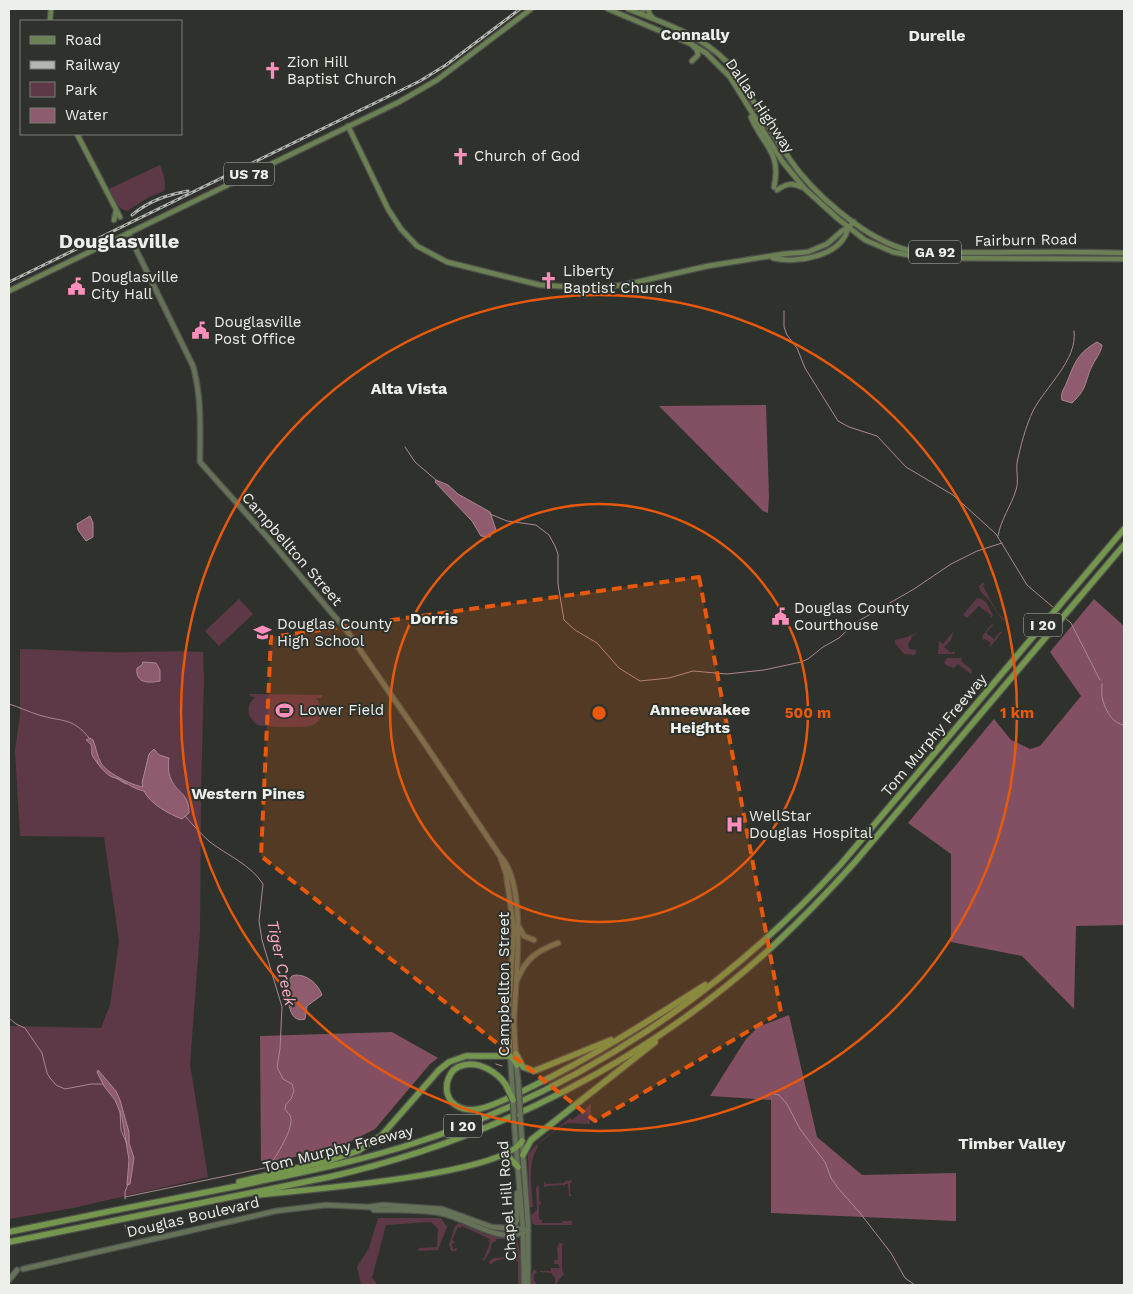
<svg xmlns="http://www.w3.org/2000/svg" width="1133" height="1294" viewBox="0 0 1133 1294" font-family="'Work Sans',sans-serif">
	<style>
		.green { fill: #5d3947 }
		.forest { fill: #835063 }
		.water { fill: #8f5b6e; stroke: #ab8793 }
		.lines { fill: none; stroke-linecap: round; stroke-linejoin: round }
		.stream { stroke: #ab8793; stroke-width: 1 }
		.secondary-casing { stroke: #4e514c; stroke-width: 7 }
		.primary-casing { stroke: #4e514c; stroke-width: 7 }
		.motorway-casing { stroke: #4e514c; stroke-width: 8 }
		.secondary { stroke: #657257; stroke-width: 4.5 }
		.primary { stroke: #6b8153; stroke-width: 4.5 }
		.motorway { stroke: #74964d; stroke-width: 5.5 }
		.rail-casing { stroke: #b3b6b1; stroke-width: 3 }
		.rail { stroke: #2f322c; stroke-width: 1; stroke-dasharray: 4; stroke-linecap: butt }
		.secondary-bridge-casing { stroke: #4e514c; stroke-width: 7; stroke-linecap: butt }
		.motorway-bridge-casing { stroke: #4e514c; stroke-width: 8; stroke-linecap: butt }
		.secondary-bridge { stroke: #657257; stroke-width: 4.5 }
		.motorway-bridge { stroke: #74964d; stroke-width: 5.5 }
		.marked { fill: #e8590c; fill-opacity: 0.2; stroke: #e8590c; stroke-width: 4; stroke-dasharray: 10 6; stroke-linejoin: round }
		.ring { fill: none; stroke: #e8590c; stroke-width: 2.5 }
		.labels { text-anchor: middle; stroke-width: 4; stroke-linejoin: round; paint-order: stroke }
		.shield { fill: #2f322c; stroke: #b3b6b1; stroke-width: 1 }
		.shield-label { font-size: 14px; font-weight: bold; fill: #ecefea }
		.poi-label { font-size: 15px; fill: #ecefea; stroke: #2f322c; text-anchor: start }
		.street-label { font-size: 15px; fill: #ecefea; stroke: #2f322c }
		.neighbourhood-label { font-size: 16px; font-weight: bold; fill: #ecefea; stroke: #2f322c }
		.water-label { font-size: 16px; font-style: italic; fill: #fdaac9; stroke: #2f322c }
		.district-label { font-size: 20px; font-weight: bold; fill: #ecefea; stroke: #2f322c }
		.centre { fill: #e8590c; stroke: #2f322c; stroke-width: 2.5 }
		.ring-label { font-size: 15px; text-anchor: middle; font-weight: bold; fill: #e8590c; stroke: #2f322c; stroke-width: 4; stroke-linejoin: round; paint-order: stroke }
	</style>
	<rect width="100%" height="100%" fill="#2f322c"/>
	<g class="green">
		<path d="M160 165C163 174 167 183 164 191L149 197 127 211C117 209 114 198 109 189Z"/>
		<polygon points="960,582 919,632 911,637 912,638 908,644 909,649 916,650 916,653 914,655 904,654 895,643 895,640 907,637 919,632"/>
		<path d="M983 583 985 584 983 586 998 614 1007 621 1009 619 1007 622C997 617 995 608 989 600 984 594 980 594 979 586Z"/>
		<path d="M977 598C986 598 989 608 993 615L992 617 990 618 991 615 979 606 967 618 963 615Z"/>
		<polygon points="239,599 253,614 219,646 205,631"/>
		<polygon points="992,624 993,625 986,633 994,639 1000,632 1002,632 991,646 989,646 991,643 985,639 982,640 983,635"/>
		<polygon points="953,632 951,640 944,647 951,653 954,651 955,654 938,654 939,641 943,644"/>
		<path d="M20 649C49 649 77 652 106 652 138 653 170 650 203 652L204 679 201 790 200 931 190 1064 208 1177 73 1208 9 1219V1026L101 1028 110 1005 119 941 104 837 20 836 15 751 20 715Z"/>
		<polygon points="947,658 962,658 961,661 972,670 971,674 958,664 954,668 946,665 944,662"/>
		<path d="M250 694 322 695V698H316C324 707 324 723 310 726 300 728 267 727 258 725 247 718 245 706 255 697L250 696Z"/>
		<path d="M591 1104 590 1124 567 1123 566 1125 564 1124 537 1145 538 1147C527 1162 532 1189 533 1207H529L528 1154 536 1145 570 1118 572 1120Z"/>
		<polygon points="571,1180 572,1182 570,1183 570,1194 572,1195 571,1196 569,1196 568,1184 565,1184 565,1186 563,1185 546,1186 546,1188 544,1186 544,1181 546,1184 564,1183 565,1181"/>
		<polygon points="539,1185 539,1202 541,1202 541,1204 539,1205 539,1219 542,1220 542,1223 562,1223 563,1221 572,1221 572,1225 535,1225 532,1223 531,1215 537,1210 536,1188"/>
		<polygon points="378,1218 441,1218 447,1227 438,1250 418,1251 419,1248 437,1247 438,1229 431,1222 386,1225 372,1278 376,1282 376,1285 361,1285 357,1267 369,1248"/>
		<path d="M459 1223 485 1234 517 1238 520 1253 521 1285H518V1262C509 1256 496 1259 490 1265L489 1262 493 1258 514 1257V1241L512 1239H496V1241L492 1243 490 1251 484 1261 482 1259 484 1258 490 1243 488 1241 490 1239 462 1226 460 1228 458 1227 452 1240 455 1242 452 1244 453 1249 457 1248 456 1251H451L449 1245 455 1226Z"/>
		<polygon points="559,1243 564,1244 562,1245 562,1270 564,1274 557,1282 557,1285 531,1285 531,1276 534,1269 537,1272 534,1275 534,1281 536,1282 536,1284 555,1285 555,1278 551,1273 540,1272 540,1271 551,1271 551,1268 560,1268 558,1264 554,1264 554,1260 558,1260 557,1248"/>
	</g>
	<g class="forest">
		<polygon points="766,405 769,497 768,513 763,511 659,406"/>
		<polygon points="1094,599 1124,626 1124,925 1076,926 1074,1009 1022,956 951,942 951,854 908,823 994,719 1011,740 1030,749 1040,746 1081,696 1050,652"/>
		<polygon points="789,1015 817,1137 862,1175 956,1173 956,1221 771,1213 771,1100 710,1096 746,1039 758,1027"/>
		<polygon points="392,1032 438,1058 430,1064 375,1129 338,1148 261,1164 260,1036"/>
	</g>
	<g class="water">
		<path d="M1097 342 1102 345C1101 352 1097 357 1093 364 1084 381 1089 387 1072 403L1062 400C1060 392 1065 388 1067 382 1075 362 1078 353 1097 342Z"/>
		<polygon points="436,480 448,485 458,494 490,512 496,530 491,533 490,537 481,536 472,521 435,482"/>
		<polygon points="90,516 93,523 93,537 86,541 78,530 77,524"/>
		<path d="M143 662 156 663 160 670V681C149 683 135 684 137 668L142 665Z"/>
		<path d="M90 738 93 740C96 747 97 756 101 763 107 773 131 785 143 787L142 783 149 754 154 749 159 755 169 758C168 765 168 773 171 779 177 794 189 792 189 813L182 819C169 814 150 804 144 791 134 789 128 784 119 779 117 778 115 778 112 777 104 773 98 764 93 757 89 750 96 747 86 740Z"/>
		<path d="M296 975C308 975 318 984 322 995L307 1006 305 1019C287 1025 287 993 288 981L292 976Z"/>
		<polygon points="98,1070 116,1091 120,1100 125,1118 129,1132 129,1143 134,1158 130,1184 127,1185 129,1160 122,1117 115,1100 104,1086 97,1072"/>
	</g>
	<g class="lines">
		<g class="stream">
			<polyline points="784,311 784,327 787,335 797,348 805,368 838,421 849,427 877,436 906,467 953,495 996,534 1027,585 1054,608"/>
			<polyline points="405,447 415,462 436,480"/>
			<polyline points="490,514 507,521 536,525 549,535 555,546 558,554 558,584 564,620 575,630 597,643 619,668 640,681 669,678 693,671 727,674 764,670 801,662 808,659 823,647 839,638 855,623 914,589 951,564 977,551 1002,543"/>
			<path d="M998 536C1001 519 1011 506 1016 490 1019 481 1016 472 1017 463 1020 448 1026 425 1033 411 1045 387 1078 360 1074 331"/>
			<polyline points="1059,613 1060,614"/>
			<polyline points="1066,619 1071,623 1100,680"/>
			<path d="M1102 684C1102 690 1101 696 1103 701 1106 711 1113 724 1124 725"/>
			<path d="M9 704C19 707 29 712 39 715 61 722 73 717 89 738"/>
			<polyline points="97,760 98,764 101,767"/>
			<polyline points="116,778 126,784"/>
			<polyline points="9,1018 16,1024 25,1028 42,1053 47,1073 50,1078 56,1085 65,1089 91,1084 103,1084"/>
			<polyline points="496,1064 502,1066"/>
			<polyline points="770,1093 779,1095 787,1104 800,1129 825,1162 831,1178 838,1188 860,1213 891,1253 905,1278 915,1285"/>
			<polyline points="120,1111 121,1130 127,1144"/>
			<path d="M125 1197 269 1167C275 1157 296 1127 290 1115 288 1113 286 1111 285 1109L286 1104 291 1099 294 1091 292 1084 283 1079 277 1067 280 1049 282 1007 262 940 259 921 263 884C251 865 227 855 210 842 201 834 193 825 185 816"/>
			<polyline points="125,1199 125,1192 128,1184"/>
			<polyline points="125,1225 129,1238"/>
		</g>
		<defs>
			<g id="secondary">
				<polyline points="641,14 644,9"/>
				<path d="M128 233 193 366C202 398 200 430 200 462L268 538 347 631 425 744 500 856 506 873 514 929 508 1019 512 1083"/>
				<path d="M501 857C528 887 515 981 514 1021 514 1032 515 1044 516 1056"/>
				<polyline points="519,927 524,936 534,940"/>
				<path d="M517 980C526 958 537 951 558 943"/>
				<polyline points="516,1063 518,1080"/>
				<polyline points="520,1114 528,1225 528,1285"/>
				<polyline points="515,1134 523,1229 524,1285"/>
				<path d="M371 1207 374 1210C396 1210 419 1209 440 1213 468 1218 497 1245 528 1231"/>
				<polyline points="508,1227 515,1224 517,1220 517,1193"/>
				<polyline points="23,1269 276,1211 326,1205 368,1207 383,1205 442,1209 492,1227 523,1229 528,1231"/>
				<polyline points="9,1280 17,1270"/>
			</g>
			<g id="primary">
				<polyline points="608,9 691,44 706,53 730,77 782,161 805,189 837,218 865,240 893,252 923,258 1124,259"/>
				<path d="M628 9C662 22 701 35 727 62 741 77 756 107 768 126 778 141 788 158 800 173 826 204 875 246 917 252 986 254 1055 250 1124 253"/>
				<polyline points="648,9 650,15 653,18"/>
				<polyline points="50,21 51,9"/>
				<polyline points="692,61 698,55 697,50 693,46"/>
				<path d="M751 117C762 145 782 151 774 187"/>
				<polyline points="348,126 388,209 401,229 417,246 447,262 540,285 589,288 624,285 708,266 783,254 808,252 827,244 842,231 848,228 854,222"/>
				<polyline points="77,134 120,217"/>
				<path d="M777 190C786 184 792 182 801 187"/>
				<polyline points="114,220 116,211"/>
				<path d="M773 258C797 264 842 256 848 228"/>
				<polyline points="9,291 399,102 437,80 531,9"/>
			</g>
			<g id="motorway">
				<polyline points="516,1054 523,1067 534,1071 611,1040"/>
				<polyline points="499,1055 504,1051 509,1042"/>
				<path d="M506 1085C498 1073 480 1061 464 1065 448 1068 442 1088 451 1101 458 1109 469 1111 479 1109 498 1105 518 1093 535 1085 594 1056 650 1020 705 985"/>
				<polyline points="523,1155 531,1140 655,1042"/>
				<polyline points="502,1156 510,1158 518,1167"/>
				<polyline points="239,1182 331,1160 358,1151 382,1135 439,1070 449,1062 466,1056 510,1056 513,1059 517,1065"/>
				<path d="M258 1195C302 1190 503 1175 522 1141"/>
				<path d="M9 1232C85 1216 162 1201 238 1186 298 1173 357 1162 415 1143 580 1090 725 991 841 864L1124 529"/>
				<path d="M9 1242 329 1177C493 1140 649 1060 773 946 802 919 829 891 855 862L1124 545"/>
			</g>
		</defs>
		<use href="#secondary" class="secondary-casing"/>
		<use href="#primary" class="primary-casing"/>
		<use href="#motorway" class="motorway-casing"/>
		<use href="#secondary" class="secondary"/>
		<use href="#primary" class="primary"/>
		<use href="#motorway" class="motorway"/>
		<defs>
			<g id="rail">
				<path d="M132 215C149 201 166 195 188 191"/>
				<polyline points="9,282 420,81 446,65 520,9"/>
			</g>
		</defs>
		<use href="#rail" class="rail-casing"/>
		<use href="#rail" class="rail"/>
		<defs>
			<g id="secondary-bridge">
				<polyline points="518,1080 520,1114"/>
				<polyline points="512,1083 515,1134"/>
			</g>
			<polyline id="motorway-bridge" points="506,1085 513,1100"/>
		</defs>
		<use href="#secondary-bridge" class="secondary-bridge-casing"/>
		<use href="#motorway-bridge" class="motorway-bridge-casing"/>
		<use href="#secondary-bridge" class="secondary-bridge"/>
		<use href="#motorway-bridge" class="motorway-bridge"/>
	</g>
	<path class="marked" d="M699 577 781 1012 595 1121 261 856 271 637Z"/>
	<g class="ring">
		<circle cx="599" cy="713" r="209"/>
		<circle cx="599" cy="713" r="418"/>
	</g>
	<defs>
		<symbol id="church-bare" viewBox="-9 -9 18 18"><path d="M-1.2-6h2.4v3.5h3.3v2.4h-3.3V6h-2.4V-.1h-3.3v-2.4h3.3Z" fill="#fe8ebb" stroke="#2f322c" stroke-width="2.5" paint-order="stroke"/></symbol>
		<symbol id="civic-bare" viewBox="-9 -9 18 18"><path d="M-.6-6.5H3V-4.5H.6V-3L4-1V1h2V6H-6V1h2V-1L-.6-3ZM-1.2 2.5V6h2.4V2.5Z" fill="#fe8ebb" stroke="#2f322c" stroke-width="2.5" paint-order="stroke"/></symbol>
		<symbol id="school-bare" viewBox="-9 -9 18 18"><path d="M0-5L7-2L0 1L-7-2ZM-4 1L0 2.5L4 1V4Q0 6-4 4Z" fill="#fe8ebb" stroke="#2f322c" stroke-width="2.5" paint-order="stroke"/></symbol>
		<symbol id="stadium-bare" viewBox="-9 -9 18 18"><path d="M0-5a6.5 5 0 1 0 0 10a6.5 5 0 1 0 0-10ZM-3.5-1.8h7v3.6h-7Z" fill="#fe8ebb" stroke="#2f322c" stroke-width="2.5" paint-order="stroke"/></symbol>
		<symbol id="hospital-bare" viewBox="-9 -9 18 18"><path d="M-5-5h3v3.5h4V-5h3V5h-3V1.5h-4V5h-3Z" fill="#fe8ebb" stroke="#2f322c" stroke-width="2.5" paint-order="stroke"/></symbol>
	</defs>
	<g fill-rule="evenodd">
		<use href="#church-bare" x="260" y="58" width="25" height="25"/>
		<use href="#church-bare" x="448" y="144" width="25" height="25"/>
		<use href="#church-bare" x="536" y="268" width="25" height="25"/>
		<use href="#civic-bare" x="64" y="274" width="25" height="25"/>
		<use href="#civic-bare" x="188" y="318" width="25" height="25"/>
		<use href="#civic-bare" x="768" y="604" width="25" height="25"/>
		<use href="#school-bare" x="250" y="620" width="25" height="25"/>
		<use href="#stadium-bare" x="272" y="698" width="25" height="25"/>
		<use href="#hospital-bare" x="722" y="812" width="25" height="25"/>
	</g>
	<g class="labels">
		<g class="shield">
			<rect x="224" y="162.5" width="50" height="23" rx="4"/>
			<rect x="909" y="240.5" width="52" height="23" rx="4"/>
			<rect x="1024" y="613.5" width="38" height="23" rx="4"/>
			<rect x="444" y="1114.5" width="38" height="23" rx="4"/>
		</g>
		<g class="shield-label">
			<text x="249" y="179">US 78</text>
			<text x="935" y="257">GA 92</text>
			<text x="1043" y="630">I 20</text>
			<text x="463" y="1131">I 20</text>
		</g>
		<g class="poi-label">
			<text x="287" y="67">Zion Hill<tspan x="287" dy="17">Baptist Church</tspan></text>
			<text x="474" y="161">Church of God</text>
			<text x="563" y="276">Liberty<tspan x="563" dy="17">Baptist Church</tspan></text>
			<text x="91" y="282">Douglasville<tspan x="91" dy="17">City Hall</tspan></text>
			<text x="214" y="327">Douglasville<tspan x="214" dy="17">Post Office</tspan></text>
			<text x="794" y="613">Douglas County<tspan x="794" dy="17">Courthouse</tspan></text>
			<text x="277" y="629">Douglas County<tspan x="277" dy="17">High School</tspan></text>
			<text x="299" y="715">Lower Field</text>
			<text x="749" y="821">WellStar<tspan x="749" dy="17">Douglas Hospital</tspan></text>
		</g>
		<g class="street-label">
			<text transform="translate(760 106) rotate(56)" y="5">Dallas Highway</text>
			<text transform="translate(1026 240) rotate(-1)" y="5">Fairburn Road</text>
			<text transform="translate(292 549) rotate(49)" y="5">Campbellton Street</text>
			<text transform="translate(934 735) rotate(-50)" y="5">Tom Murphy Freeway</text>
			<text transform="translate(504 984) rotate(-90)" y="5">Campbellton Street</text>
			<text transform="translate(338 1149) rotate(-14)" y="5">Tom Murphy Freeway</text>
			<text transform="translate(507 1201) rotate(-94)" y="5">Chapel Hill Road</text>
			<text transform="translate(193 1217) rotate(-13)" y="5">Douglas Boulevard</text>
		</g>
		<g class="neighbourhood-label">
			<text x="695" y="40">Connally</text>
			<text x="937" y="41">Durelle</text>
			<text x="409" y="394">Alta Vista</text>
			<text x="434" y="624">Dorris</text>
			<text x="700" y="715">Anneewakee<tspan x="700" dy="18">Heights</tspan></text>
			<text x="248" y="799">Western Pines</text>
			<text x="1012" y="1149">Timber Valley</text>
		</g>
		<g class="water-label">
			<text transform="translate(282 963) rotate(78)" y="6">Tiger Creek</text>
		</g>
		<g class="district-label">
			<text x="119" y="248">Douglasville</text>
		</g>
	</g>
	<circle cx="599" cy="713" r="8" class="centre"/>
	<g class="ring-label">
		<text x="808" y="718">500 m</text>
		<text x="1017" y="718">1 km</text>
	</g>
	<rect width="1133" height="1294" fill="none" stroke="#ecefea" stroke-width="20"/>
	<rect x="20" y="20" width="162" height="115" fill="#2f322c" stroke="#7b7e78"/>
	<rect x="30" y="36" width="25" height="8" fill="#6b8153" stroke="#7b7e78"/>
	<text x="65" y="45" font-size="15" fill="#ecefea">Road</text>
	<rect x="30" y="61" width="25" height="8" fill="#b3b6b1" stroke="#7b7e78"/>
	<text x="65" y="70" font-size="15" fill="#ecefea">Railway</text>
	<rect x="30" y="82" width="25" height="15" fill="#5d3947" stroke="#7b7e78"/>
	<text x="65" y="95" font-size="15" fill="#ecefea">Park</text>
	<rect x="30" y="108" width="25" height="15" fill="#8f5b6e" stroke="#7b7e78"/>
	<text x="65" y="120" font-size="15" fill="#ecefea">Water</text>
</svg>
